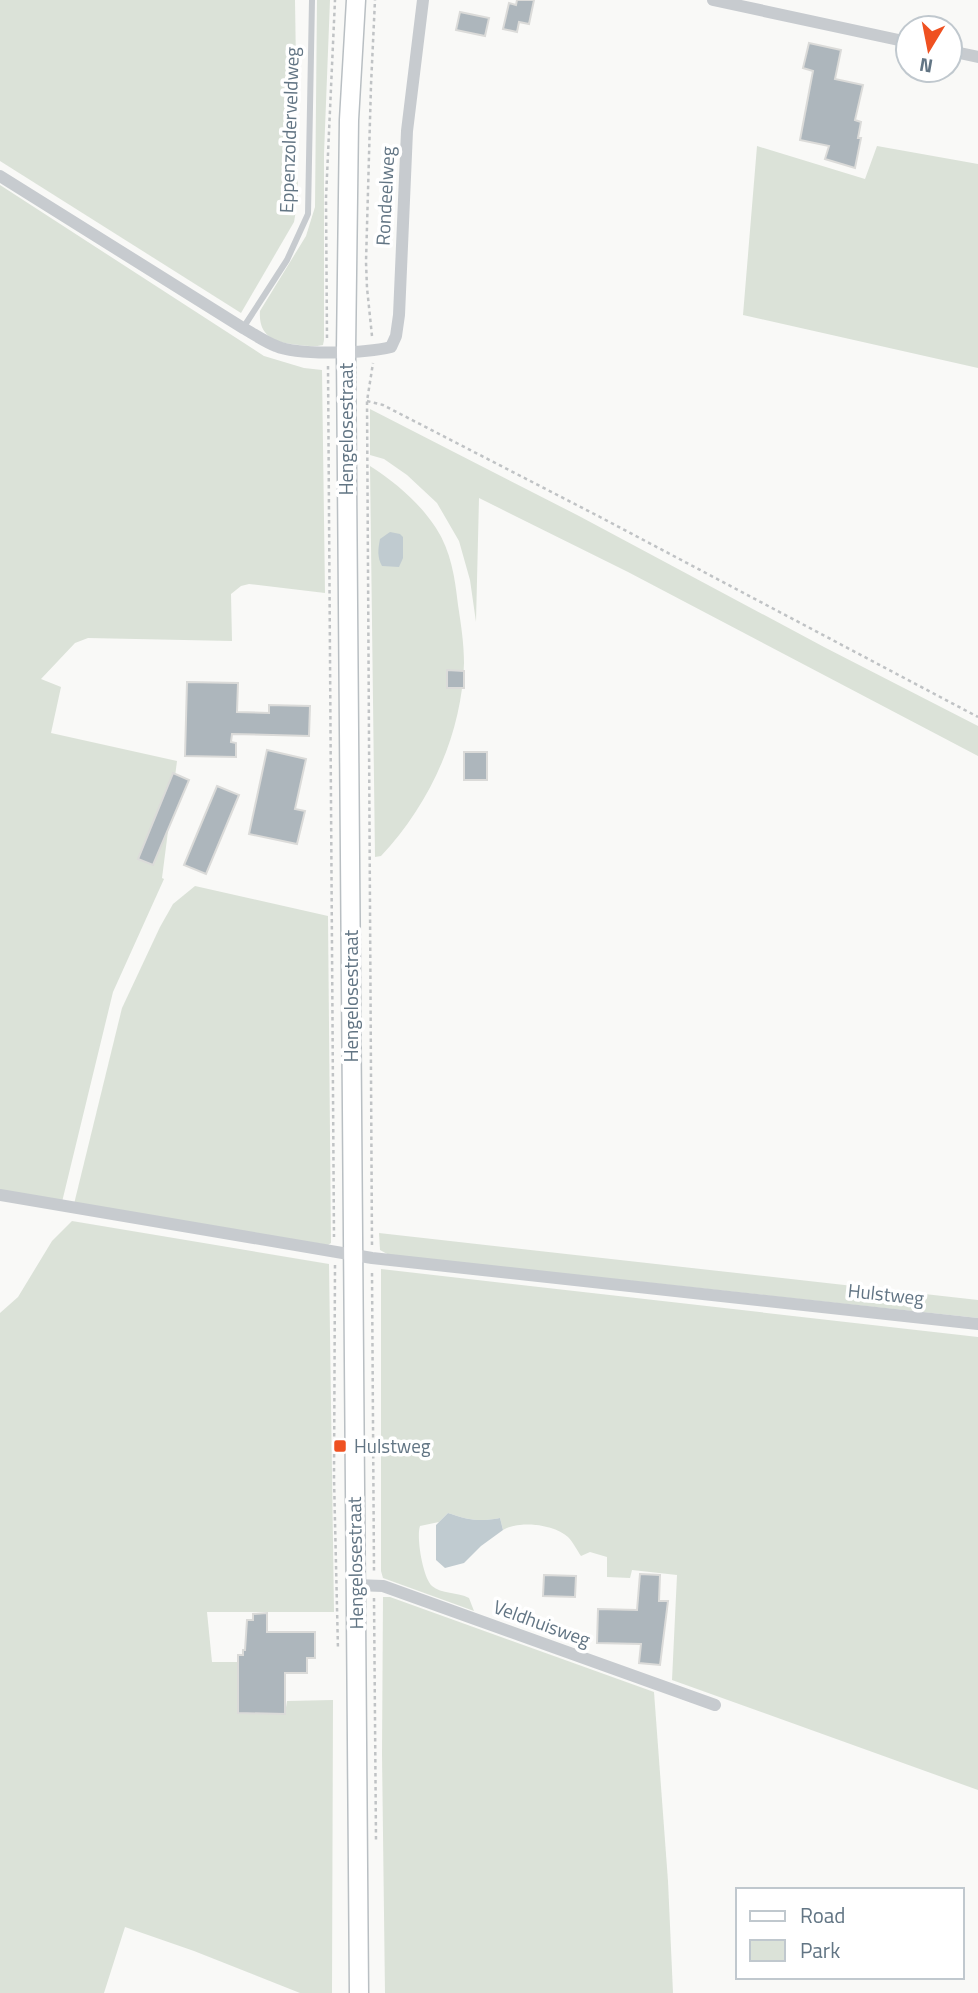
<svg xmlns="http://www.w3.org/2000/svg" width="978" height="1993" viewBox="0 0 978 1993" font-family="'Titillium Web',sans-serif">
	<style>
		.green { fill: #dbe2d8 }
		.water { fill: #c0cbd0 }
		.building { fill: #adb6bc; stroke: #dbdbd9; stroke-width: 2 }
		.lines { fill: none; stroke-linecap: round; stroke-linejoin: round }
		.secondary-casing { stroke: #b9bfc3; stroke-width: 21 }
		.path { stroke: #c0c3c5; stroke-width: 2.5; stroke-dasharray: 3.5 3.5; stroke-linecap: butt }
		.lane { stroke: #c7cbcf; stroke-width: 6 }
		.street { stroke: #c7cbcf; stroke-width: 12 }
		.secondary { stroke: #fff; stroke-width: 18 }
		.poi-dot { fill: #ef5121; stroke: #fff; stroke-width: 2.5 }
		.labels { text-anchor: middle; stroke-width: 7; stroke-linejoin: round; paint-order: stroke }
		.street-label { font-size: 19px; fill: #627584; stroke: #fff }
		.poi-label { font-size: 19px; fill: #627584; stroke: #fff; text-anchor: start }
	</style>
	<rect width="100%" height="100%" fill="#f9f9f7"/>
	<g class="green">
		<polygon points="0,0 295,0 298,199 294,222 241,313 0,161"/>
		<path d="M317 0H330L324 154V340L323 345C314 347 307 346 299 345 277 343 258 338 260 311L306 236 315 207Z"/>
		<polygon points="757,146 865,179 877,146 978,164 978,368 743,315"/>
		<polygon points="0,185 264,356 304,368 322,370 325,593 249,584 241,586 231,594 232,641 88,638 75,643 41,679 61,687 51,733 177,761 162,878 164,879 113,992 62,1202 0,1191"/>
		<polygon points="370,409 579,516 824,647 978,726 978,756 628,572 479,498 476,622 470,580 459,541 437,503 407,475 384,459 370,455"/>
		<path d="M370 466C396 483 419 502 436 528 451 551 455 578 458 605 461 624 464 644 464 663 462 735 429 805 381 856L375 857Z"/>
		<polygon points="195,886 328,916 331,1243 328,1245 74,1204 122,1008 160,927 173,904"/>
		<polygon points="72,1221 329,1264 334,1612 207,1612 212,1662 238,1662 237,1714 285,1714 287,1701 333,1700 332,1993 300,1993 194,1951 125,1927 104,1993 0,1993 0,1313 18,1297 52,1241"/>
		<polygon points="379,1233 978,1300 978,1318 389,1255 380,1250"/>
		<path d="M381 1269 978 1337V1790L672 1680 677 1575 632 1570 630 1578 607 1577V1557L590 1552 581 1556C577 1550 573 1542 568 1537 554 1524 519 1520 503 1530L500 1518C478 1522 468 1520 448 1513L439 1522 420 1526C416 1537 423 1578 432 1586 441 1594 458 1592 469 1598L474 1611 383 1578 381 1571Z"/>
		<polygon points="383,1597 390,1597 654,1692 668,1881 673,1993 385,1993 382,1754"/>
	</g>
	<g class="water">
		<path d="M390 532 400 534 403 537V558L399 567 382 566C377 557 378 549 380 539Z"/>
		<path d="M448 1513C468 1520 478 1522 500 1518L503 1530 481 1546 464 1563 445 1568 436 1560V1525Z"/>
	</g>
	<g class="building">
		<polygon points="517,0 534,0 529,24 519,22 517,32 503,29 509,3 516,5"/>
		<polygon points="460,12 489,18 485,36 456,30"/>
		<polygon points="809,43 841,50 835,79 863,85 855,120 861,122 858,138 861,138 855,168 825,159 829,146 800,140 813,71 803,68"/>
		<polygon points="447,670 464,671 464,688 447,688"/>
		<polygon points="187,682 238,683 237,712 269,713 269,705 310,706 309,736 232,734 231,742 236,743 236,757 185,756"/>
		<polygon points="267,750 306,759 295,809 305,811 297,844 249,834"/>
		<rect x="464" y="752" width="23" height="28"/>
		<polygon points="173,773 189,780 153,865 138,859"/>
		<polygon points="217,786 239,795 206,874 184,865"/>
		<polygon points="640,1574 660,1575 659,1601 668,1601 660,1665 639,1663 641,1644 597,1643 598,1609 637,1610"/>
		<polygon points="544,1575 576,1576 575,1597 543,1596"/>
		<polygon points="267,1613 267,1632 315,1632 315,1658 307,1658 307,1673 285,1673 285,1714 238,1713 238,1655 243,1655 243,1650 245,1650 247,1620 253,1620 253,1614"/>
	</g>
	<g class="lines">
		<defs>
			<polyline id="secondary" points="356,0 349,120 346,351 359,1993"/>
		</defs>
		<use href="#secondary" class="secondary-casing"/>
		<g class="path">
			<polyline points="372,336 367,288 366,262 371,85 375,0"/>
			<polyline points="327,338 326,198 335,0"/>
			<polyline points="328,366 334,1237"/>
			<polyline points="367,401 383,405 600,517 978,717"/>
			<polyline points="372,1245 367,401 373,363"/>
			<polyline points="335,1265 334,1478 338,1650"/>
			<polyline points="372,1273 374,1571"/>
			<polyline points="374,1598 376,1840"/>
		</g>
		<polyline class="lane" points="243,328 287,260 308,214 312,0"/>
		<g class="street">
			<polyline points="713,0 908,42"/>
			<polyline points="950,51 978,57"/>
			<path d="M0 176 243 328C254 334 265 342 276 346 299 356 367 353 391 347L396 336 399 315 407 131 423 0"/>
			<polyline points="0,1195 372,1258 978,1324"/>
			<polyline points="355,1585 383,1586 715,1705"/>
		</g>
		<use href="#secondary" class="secondary"/>
	</g>
	<rect class="poi-dot" x="333" y="1439" width="14" height="14" rx="3.5"/>
	<g class="labels">
		<g class="street-label">
			<text transform="translate(289 130) rotate(-88)" y="7">Eppenzolderveldweg</text>
			<text transform="translate(385 196) rotate(-87)" y="7">Rondeelweg</text>
			<text transform="translate(346 429) rotate(-90)" y="7">Hengelosestraat</text>
			<text transform="translate(351 996) rotate(-90)" y="7">Hengelosestraat</text>
			<text transform="translate(886 1294) rotate(6)" y="7">Hulstweg</text>
			<text transform="translate(355 1563) rotate(-91)" y="7">Hengelosestraat</text>
			<text transform="translate(542 1623) rotate(20)" y="7">Veldhuisweg</text>
		</g>
		<g class="poi-label">
			<text x="354" y="1453">Hulstweg</text>
		</g>
	</g>
	<rect x="736" y="1888" width="228" height="91" fill="#ffffff" stroke="#c0c8ce" stroke-width="2"/>
	<rect x="750" y="1911" width="35" height="10" fill="#ffffff" stroke="#c0c8ce" stroke-width="2"/>
	<text x="800" y="1923" font-size="21" fill="#627584">Road</text>
	<rect x="750" y="1940" width="35" height="21" fill="#dbe2d8" stroke="#c0c8ce" stroke-width="2"/>
	<text x="800" y="1958" font-size="21" fill="#627584">Park</text>
	<g transform="translate(929 49) rotate(190)"><circle r="33" fill="#ffffff" stroke="#c0c8ce" stroke-width="2"/>
	<path d="M0-5L12 26L0 18L-12 26Z" fill="#ef5121"/>
	<text y="-10" font-size="19" font-weight="bold" text-anchor="middle" fill="#627584">N</text>
	</g>
</svg>
